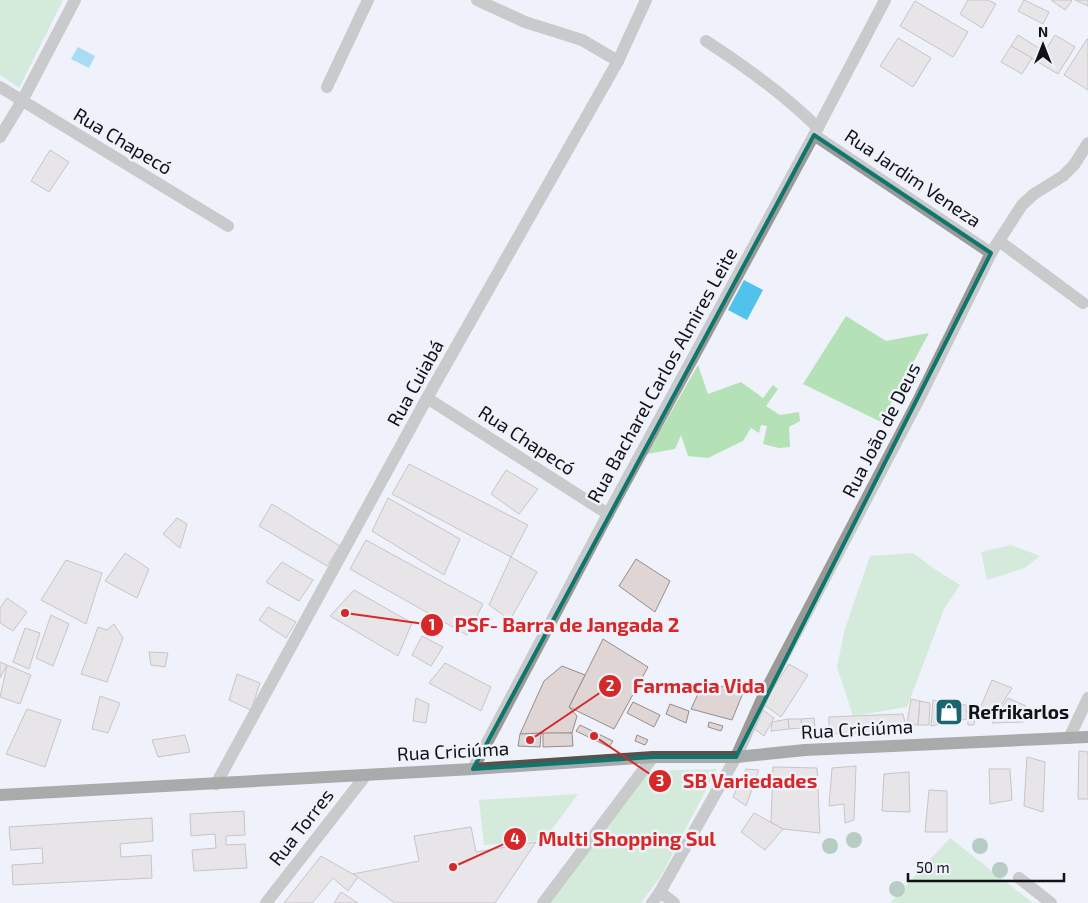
<svg xmlns="http://www.w3.org/2000/svg" width="1088" height="903" viewBox="0 0 1088 903" font-family="'Exo 2',sans-serif">
	<style>
		.green { fill: #b4e1b6 }
		.water { fill: #51c2ec }
		.building { fill: #dfd5d4; stroke: #968d8b }
		.lines { fill: none; stroke-linecap: round; stroke-linejoin: round }
		.minor { stroke: #9c9996; stroke-width: 12 }
		.major { stroke: #56524d; stroke-width: 12 }
		.tree { fill: #739f81 }
		.marked { fill: none; stroke: #0f766e; stroke-width: 4; stroke-linejoin: round }
		.labels { text-anchor: middle; stroke-width: 5; stroke-linejoin: round; paint-order: stroke }
		.street-label { font-size: 19px; fill: #111215; stroke: #eff2fa }
		.poi-label { font-size: 19px; font-weight: bold; fill: #111215; stroke: #eff2fa; text-anchor: start }
		.leader { fill: none; stroke: #d62828; stroke-width: 2 }
		.callout-dot { fill: #d62828; stroke: #eff2fa; stroke-width: 2 }
		.mark-label { font-size: 15px; text-anchor: middle; font-weight: bold; fill: #fff }
		.callout-label { font-size: 20px; text-anchor: middle; font-weight: bold; fill: #d62828; stroke: #eff2fa; stroke-width: 5; stroke-linejoin: round; paint-order: stroke }
	</style>
	<rect width="100%" height="100%" fill="#eff2fa"/>
	<g class="green">
		<polygon points="0,0 63,0 19,88 0,75"/>
		<polygon points="846,316 886,341 929,333 881,422 803,384"/>
		<polygon points="698,365 708,394 741,382 763,398 773,385 778,389 766,406 780,415 799,412 800,421 789,427 790,447 779,448 763,444 767,426 761,425 759,433 751,428 743,441 708,458 688,456 681,435 675,449 647,454"/>
		<polygon points="1011,545 1040,556 1025,568 987,580 981,552"/>
		<polygon points="913,553 933,568 960,585 944,609 907,707 853,716 837,667 844,632 870,556"/>
		<polygon points="717,769 661,876 641,903 541,903 642,771"/>
		<polygon points="578,794 544,840 484,845 479,800"/>
		<polygon points="950,838 1033,903 890,903"/>
	</g>
	<g class="water">
		<polygon points="78,47 95,56 89,68 71,59"/>
		<polygon points="744,280 763,290 747,320 728,310"/>
	</g>
	<g class="building">
		<polygon points="968,0 988,0 996,4 982,28 960,14"/>
		<polygon points="1024,0 1049,12 1043,24 1018,11"/>
		<polygon points="1051,0 1071,0 1072,1 1065,10"/>
		<polygon points="1075,0 1088,0 1088,6"/>
		<polygon points="915,1 968,32 953,57 900,26"/>
		<polygon points="1018,35 1045,52 1038,62 1011,46"/>
		<polygon points="1055,35 1075,47 1058,74 1038,62"/>
		<polygon points="898,38 931,58 913,87 880,66"/>
		<polygon points="1087,39 1088,39 1088,90 1064,75"/>
		<polygon points="1011,46 1032,58 1022,74 1001,62"/>
		<polygon points="50,150 69,162 49,192 31,181"/>
		<polygon points="409,464 528,525 511,557 392,494"/>
		<polygon points="506,470 538,489 519,514 491,494"/>
		<polygon points="388,498 460,539 444,575 372,531"/>
		<polygon points="272,504 340,546 327,566 259,526"/>
		<polygon points="177,518 187,524 180,548 163,534"/>
		<polygon points="366,540 483,604 467,635 350,569"/>
		<polygon points="125,553 149,569 137,598 105,581"/>
		<polygon points="511,557 537,572 510,620 489,605"/>
		<polygon points="636,559 670,581 655,612 619,586"/>
		<polygon points="66,560 102,573 86,624 41,600"/>
		<polygon points="282,562 313,580 299,601 266,582"/>
		<polygon points="354,590 412,623 398,656 330,616"/>
		<polygon points="7,598 27,612 13,631 0,623 0,608"/>
		<polygon points="268,607 296,622 286,638 259,620"/>
		<polygon points="51,615 69,624 53,666 36,658"/>
		<polygon points="114,624 123,638 107,682 81,674 98,627 107,630"/>
		<polygon points="25,628 40,633 29,669 13,662"/>
		<polygon points="422,636 443,647 431,666 412,655"/>
		<polygon points="603,639 648,667 614,729 569,707"/>
		<polygon points="149,652 168,653 165,667 151,665"/>
		<polygon points="0,662 7,665 0,678"/>
		<polygon points="445,663 491,687 481,711 429,683"/>
		<polygon points="789,664 808,675 781,717 763,704"/>
		<polygon points="7,665 31,675 20,704 0,697"/>
		<polygon points="562,666 585,675 569,707 577,716 572,733 520,734 544,681"/>
		<polygon points="237,674 260,683 251,710 229,700"/>
		<polygon points="992,680 1012,688 992,720 975,720"/>
		<polygon points="704,681 743,693 732,720 691,709"/>
		<polygon points="100,696 120,703 108,733 92,729"/>
		<polygon points="416,698 429,704 426,723 413,721"/>
		<polygon points="1008,698 1026,706 1023,722 992,723"/>
		<polygon points="911,699 920,701 918,725 907,724"/>
		<polygon points="933,700 966,705 967,719 931,726"/>
		<polygon points="920,701 930,703 929,725 918,725"/>
		<polygon points="633,702 660,715 654,727 627,713"/>
		<polygon points="670,704 689,711 686,723 666,714"/>
		<polygon points="760,708 774,718 764,736 750,726"/>
		<polygon points="27,709 61,720 45,767 6,754"/>
		<polygon points="968,710 976,711 974,725 968,725"/>
		<polygon points="903,714 907,731 829,734 829,717"/>
		<polygon points="814,718 815,728 802,728 801,719"/>
		<polygon points="788,719 801,719 802,728 789,729"/>
		<polygon points="788,719 789,729 771,731 772,722"/>
		<polygon points="709,722 723,726 721,731 708,727"/>
		<polygon points="580,725 613,741 609,747 576,731"/>
		<polygon points="541,733 540,747 518,746 520,734"/>
		<polygon points="543,733 572,733 573,746 543,747"/>
		<polygon points="185,735 190,752 158,757 152,740"/>
		<polygon points="637,735 648,740 645,745 635,741"/>
		<polygon points="1079,751 1088,752 1088,799 1078,799"/>
		<polygon points="1027,757 1045,762 1043,812 1024,806"/>
		<polygon points="856,766 854,820 845,823 844,804 829,806 832,768"/>
		<polygon points="773,767 817,768 820,833 783,829 771,822"/>
		<polygon points="746,769 759,770 746,806 733,797"/>
		<polygon points="989,769 1010,769 1012,800 990,804"/>
		<polygon points="909,772 910,812 882,811 884,774"/>
		<polygon points="929,790 947,791 947,832 925,832"/>
		<polygon points="244,811 245,835 226,836 226,845 245,844 247,868 194,871 192,850 216,848 215,834 191,836 190,814"/>
		<polygon points="754,813 783,829 765,850 741,832"/>
		<polygon points="152,818 153,841 120,844 121,857 151,855 152,878 13,885 12,865 43,863 42,848 11,850 9,827"/>
		<polygon points="471,827 476,852 536,842 495,903 395,903 353,874 419,861 414,836"/>
		<polygon points="321,856 358,877 348,891 333,878 312,903 284,903"/>
		<polygon points="341,892 358,903 334,903"/>
	</g>
	<g class="lines">
		<g class="minor">
			<polyline points="477,0 525,22 582,40 618,61"/>
			<path d="M706 41C746 67 784 94 818 128"/>
			<polyline points="0,87 228,226"/>
			<polyline points="327,87 368,0"/>
			<polyline points="814,135 991,253"/>
			<polyline points="0,137 22,101 75,0"/>
			<polyline points="999,241 1083,303"/>
			<polyline points="427,398 608,514"/>
			<polyline points="1069,738 1088,698"/>
			<polyline points="473,769 608,514 814,135 885,0"/>
			<polyline points="216,784 427,398 618,61 646,0"/>
			<polyline points="1019,878 1051,903"/>
			<polyline points="660,892 674,903"/>
			<polyline points="266,903 366,775"/>
			<polyline points="543,903 653,757"/>
			<polyline points="652,903 660,892 736,757 766,690 919,399 991,253 1022,205 1034,194 1063,176 1074,165 1088,143"/>
		</g>
		<polyline class="major" points="0,795 473,769 653,757 736,757 805,750 1088,737"/>
	</g>
	<g class="tree">
		<circle cx="854" cy="840" r="8"/>
		<circle cx="830" cy="846" r="8"/>
		<circle cx="980" cy="846" r="8"/>
		<circle cx="1000" cy="870" r="8"/>
		<circle cx="897" cy="889" r="8"/>
	</g>
	<path d="M0 0H1088V903H0ZM814 135 991 253 736 757H653L473 769Z" fill="#eff2fa" fill-opacity=".55" fill-rule="evenodd"/>
	<path class="marked" d="M814 135 991 253 736 757H653L473 769Z"/>
	<defs>
		<symbol id="shop-square" viewBox="-11 -11 22 22"><rect x="-9" y="-9" width="18" height="18" rx="4" fill="#1a6570" stroke="#eff2fa"/><path d="M-5-2.5h2.3a2.7 3.5 0 0 1 5.4 0H5L5.5 6h-11ZM-1.5-2.5h3a1.5 2.3 0 0 0-3 0Z" fill="#fff"/></symbol>
	</defs>
	<g fill-rule="evenodd">
		<use href="#shop-square" x="933" y="696" width="32" height="32"/>
	</g>
	<g class="labels">
		<g class="street-label">
			<text transform="translate(123 141) rotate(31)" y="7">Rua Chapecó</text>
			<text transform="translate(913 178) rotate(34)" y="7">Rua Jardim Veneza</text>
			<text transform="translate(662 375) rotate(-61)" y="7">Rua Bacharel Carlos Almires Leite</text>
			<text transform="translate(415 383) rotate(-61)" y="7">Rua Cuiabá</text>
			<text transform="translate(881 430) rotate(-63)" y="7">Rua João de Deus</text>
			<text transform="translate(527 440) rotate(33)" y="7">Rua Chapecó</text>
			<text transform="translate(857 729) rotate(-3)" y="7">Rua Criciúma</text>
			<text transform="translate(453 751) rotate(-3)" y="7">Rua Criciúma</text>
			<text transform="translate(301 827) rotate(-52)" y="7">Rua Torres</text>
		</g>
		<g class="poi-label">
			<text x="968" y="719">Refrikarlos</text>
		</g>
	</g>
	<path class="leader" d="M345 613L432 625M530 740L610 686M594 736L660 781M453 867L515 839"/>
	<g class="callout-dot">
		<circle cx="345" cy="613" r="5"/>
		<circle cx="530" cy="740" r="5"/>
		<circle cx="594" cy="736" r="5"/>
		<circle cx="453" cy="867" r="5"/>
		<circle cx="432" cy="625" r="12"/>
		<circle cx="610" cy="686" r="12"/>
		<circle cx="660" cy="781" r="12"/>
		<circle cx="515" cy="839" r="12"/>
	</g>
	<g class="mark-label">
		<text x="432" y="630">1</text>
		<text x="610" y="691">2</text>
		<text x="660" y="786">3</text>
		<text x="515" y="844">4</text>
	</g>
	<g class="callout-label">
		<text x="567" y="632">PSF- Barra de Jangada 2</text>
		<text x="699" y="693">Farmacia Vida</text>
		<text x="750" y="788">SB Variedades</text>
		<text x="627" y="846">Multi Shopping Sul</text>
	</g>
	<g transform="translate(1043 45)" stroke="#eff2fa" stroke-width="4" paint-order="stroke">
	<path d="M0-4L9 19L0 12L-9 19Z" fill="#111215"/>
	<text y="-8" font-size="14" font-weight="bold" text-anchor="middle" fill="#111215">N</text>
	</g>
	<path d="M908 873v8h156v-8" fill="none" stroke="#111215" stroke-width="2.5"/>
	<text x="916" y="873" font-size="15" fill="#111215" stroke="#eff2fa" stroke-width="4" paint-order="stroke">50 m</text>
</svg>
